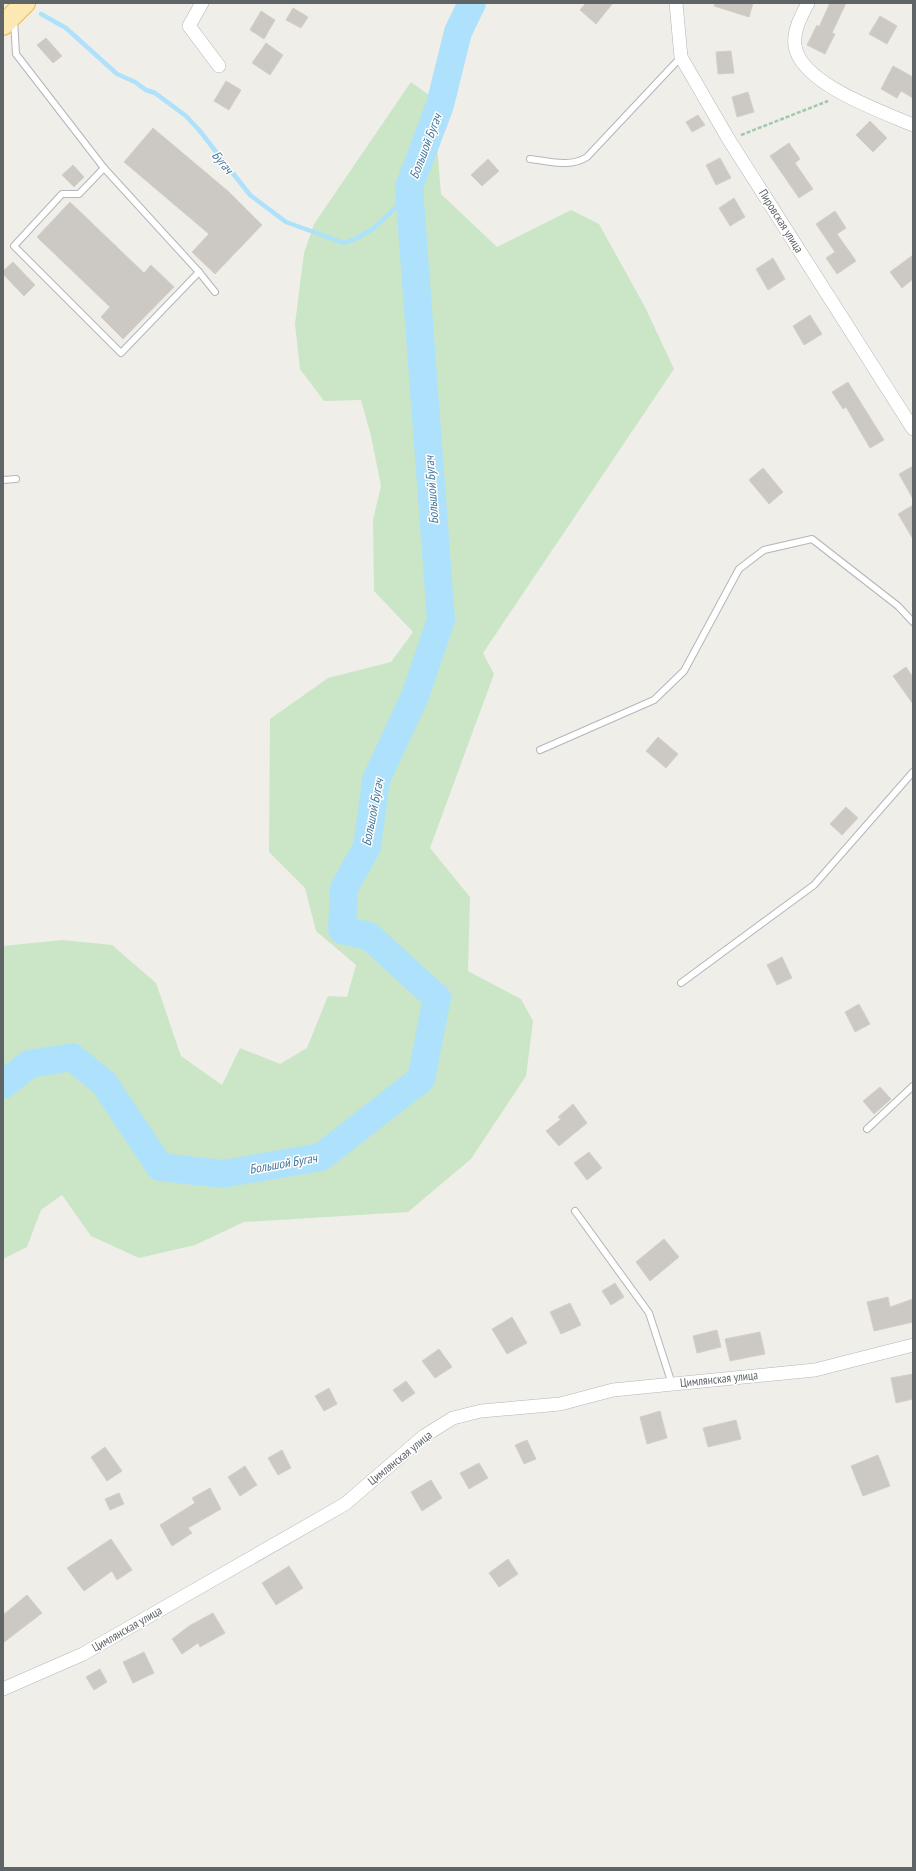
<svg xmlns="http://www.w3.org/2000/svg" width="916" height="1871" viewBox="0 0 916 1871" font-family="'PT Sans Narrow',sans-serif">
	<style>
		.green { fill: #cae6c7 }
		.lines { fill: none; stroke-linecap: round; stroke-linejoin: round }
		.stream { stroke: #aee1fb; stroke-width: 4.5 }
		.river { stroke: #aee1fb; stroke-width: 28 }
		.building { fill: #ccc9c4; stroke: #d5cfc7 }
		.lane-casing { stroke: #b3b6b9; stroke-width: 8 }
		.street-casing { stroke: #b3b6b9; stroke-width: 14 }
		.primary-casing { stroke: #ebb967; stroke-width: 22 }
		.path { stroke: #a1c9a9; stroke-width: 2.5; stroke-dasharray: 4 2; stroke-linecap: butt }
		.lane { stroke: #fff; stroke-width: 6 }
		.street { stroke: #fff; stroke-width: 13 }
		.primary { stroke: #fbe8b3; stroke-width: 20 }
		.labels { text-anchor: middle; stroke-width: 3; stroke-linejoin: round; paint-order: stroke }
		.street-label { font-size: 12px; fill: #5f6467; stroke: #fff }
		.water-label { font-size: 13px; font-style: italic; fill: #43779c; stroke: #fff }
	</style>
	<rect width="100%" height="100%" fill="#f0eee8"/>
	<polygon class="green" points="411,82 433,98 441,194 497,247 571,210 599,224 645,307 674,369 483,653 494,674 430,848 470,897 468,971 521,999 533,1021 526,1076 471,1159 408,1212 244,1222 195,1245 139,1258 91,1236 62,1195 41,1210 27,1247 3,1259 3,946 62,940 112,945 156,983 181,1056 222,1085 240,1048 280,1064 307,1048 328,996 347,997 356,965 316,931 305,888 269,852 270,719 328,678 391,662 413,632 374,591 373,520 381,486 371,436 361,400 324,401 300,369 295,324 304,253 314,224"/>
	<g class="lines">
		<polyline class="stream" points="41,14 66,28 117,74 135,82 146,90 155,93 186,116 199,130 250,195 286,222 344,243 355,239 373,229 401,202 407,195 409,187"/>
		<polyline class="river" points="3,1085 29,1064 72,1057 104,1083 160,1167 222,1174 321,1157 421,1079 437,998 369,936 342,930 344,888 367,847 376,780 415,696 441,620 409,187 440,105 458,32 472,3"/>
	</g>
	<g class="building">
		<polygon points="586,3 613,3 596,24 580,10"/>
		<polygon points="715,3 753,3 749,17 714,6"/>
		<polygon points="830,3 846,3 832,33 835,34 825,54 807,45 817,25 819,27"/>
		<polygon points="293,8 308,17 301,28 286,20"/>
		<polygon points="261,11 275,20 264,39 250,30"/>
		<polygon points="880,16 897,26 887,44 869,34"/>
		<polygon points="46,38 62,56 53,63 37,45"/>
		<polygon points="266,43 283,55 270,75 252,63"/>
		<polygon points="731,51 734,73 718,74 716,52"/>
		<polygon points="893,66 913,77 913,98 901,91 897,98 881,89"/>
		<polygon points="226,81 241,90 229,110 214,101"/>
		<polygon points="748,92 754,112 737,117 732,97"/>
		<polygon points="698,115 705,125 692,132 686,122"/>
		<polygon points="870,121 887,138 873,152 856,135"/>
		<polygon points="153,128 229,192 262,225 215,274 192,252 209,234 124,162"/>
		<polygon points="789,143 800,159 795,163 813,189 799,198 770,156"/>
		<polygon points="720,158 731,178 716,185 706,165"/>
		<polygon points="488,159 499,171 482,186 471,175"/>
		<polygon points="73,165 84,177 74,187 62,175"/>
		<polygon points="734,198 745,217 730,226 719,208"/>
		<polygon points="70,202 144,273 151,265 174,287 123,339 101,317 110,307 37,237"/>
		<polygon points="835,211 846,228 837,234 856,261 837,274 826,258 835,252 816,224"/>
		<polygon points="913,255 913,279 902,288 890,272"/>
		<polygon points="773,258 785,279 768,290 756,269"/>
		<polygon points="13,262 35,285 24,296 3,274 3,271"/>
		<polygon points="810,315 822,334 804,345 793,326"/>
		<polygon points="848,382 884,440 870,448 846,407 843,409 832,392"/>
		<polygon points="913,466 913,499 899,474"/>
		<polygon points="763,468 783,492 769,504 749,480"/>
		<polygon points="913,505 913,539 898,514"/>
		<polygon points="906,667 913,677 913,704 893,676"/>
		<polygon points="658,737 678,754 666,768 646,751"/>
		<polygon points="846,807 858,818 842,835 830,824"/>
		<polygon points="782,957 792,978 777,985 767,965"/>
		<polygon points="859,1004 870,1024 855,1032 845,1012"/>
		<polygon points="880,1087 891,1099 874,1114 863,1101"/>
		<polygon points="573,1104 587,1123 559,1146 546,1131 561,1119 558,1117"/>
		<polygon points="589,1152 602,1168 587,1180 574,1163"/>
		<polygon points="664,1239 679,1257 650,1281 636,1262"/>
		<polygon points="615,1283 624,1297 611,1305 602,1291"/>
		<polygon points="888,1297 890,1307 913,1299 913,1322 874,1331 867,1302"/>
		<polygon points="570,1303 581,1325 561,1334 550,1312"/>
		<polygon points="512,1317 527,1343 507,1354 492,1329"/>
		<polygon points="717,1330 721,1347 697,1353 693,1336"/>
		<polygon points="760,1332 765,1354 730,1361 725,1339"/>
		<polygon points="439,1349 452,1367 435,1378 422,1361"/>
		<polygon points="913,1374 913,1399 896,1403 891,1378"/>
		<polygon points="406,1381 415,1393 402,1402 393,1390"/>
		<polygon points="329,1388 337,1404 324,1411 315,1396"/>
		<polygon points="660,1411 667,1438 647,1444 640,1417"/>
		<polygon points="736,1420 741,1439 708,1447 703,1428"/>
		<polygon points="527,1440 536,1459 524,1464 515,1445"/>
		<polygon points="105,1447 122,1471 107,1481 91,1457"/>
		<polygon points="282,1450 291,1468 278,1475 268,1458"/>
		<polygon points="878,1455 890,1486 863,1496 851,1466"/>
		<polygon points="479,1463 488,1478 469,1489 460,1473"/>
		<polygon points="245,1466 257,1485 240,1496 228,1477"/>
		<polygon points="431,1480 442,1498 422,1511 411,1492"/>
		<polygon points="210,1488 221,1509 188,1528 192,1533 172,1546 160,1525 195,1503 192,1498"/>
		<polygon points="119,1493 124,1504 110,1510 105,1499"/>
		<polygon points="111,1539 132,1570 117,1580 112,1571 84,1591 67,1568"/>
		<polygon points="508,1559 518,1574 499,1587 489,1573"/>
		<polygon points="289,1566 303,1588 276,1605 262,1583"/>
		<polygon points="27,1595 42,1613 3,1643 3,1615"/>
		<polygon points="213,1613 225,1633 200,1647 198,1643 182,1654 172,1639 189,1626"/>
		<polygon points="144,1652 154,1673 133,1683 123,1662"/>
		<polygon points="100,1669 107,1682 94,1690 86,1677"/>
	</g>
	<g class="lines">
		<defs>
			<g id="lane">
				<polyline points="14,20 16,54 104,168 199,272 215,292"/>
				<path d="M530 159C549 161 570 168 587 157L681 57"/>
				<polyline points="104,168 79,194 62,194 14,246 121,353 199,272"/>
				<polyline points="3,480 16,479"/>
				<polyline points="540,750 654,700 684,671 739,569 764,550 812,539 898,606 913,622"/>
				<polyline points="681,983 814,885 913,772"/>
				<polyline points="867,1129 913,1086"/>
				<polyline points="575,1211 649,1313 672,1384"/>
			</g>
			<g id="street">
				<polyline points="202,3 189,26 219,66"/>
				<polyline points="676,3 681,57 729,140 913,429"/>
				<path d="M808 3C801 16 793 31 795 46 801 84 881 111 913 125"/>
				<polyline points="3,1689 83,1654 345,1504 424,1436 453,1418 481,1411 560,1404 613,1390 815,1370 913,1345"/>
			</g>
			<polyline id="primary" points="3,25 25,3"/>
		</defs>
		<use href="#lane" class="lane-casing"/>
		<use href="#street" class="street-casing"/>
		<use href="#primary" class="primary-casing"/>
		<polyline class="path" points="741,135 828,101"/>
		<use href="#lane" class="lane"/>
		<use href="#street" class="street"/>
		<use href="#primary" class="primary"/>
	</g>
	<g class="labels">
		<g class="street-label">
			<text transform="translate(781 221) rotate(58)" y="4">Пировская улица</text>
			<text transform="translate(719 1379) rotate(-6)" y="4">Цимлянская улица</text>
			<text transform="translate(400 1458) rotate(-39)" y="4">Цимлянская улица</text>
			<text transform="translate(127 1629) rotate(-30)" y="4">Цимлянская улица</text>
		</g>
		<g class="water-label">
			<text transform="translate(425 146) rotate(-69)" y="5">Большой Бугач</text>
			<text transform="translate(223 162) rotate(51)" y="5">Бугач</text>
			<text transform="translate(431 490) rotate(-94)" y="5">Большой Бугач</text>
			<text transform="translate(372 812) rotate(-79)" y="5">Большой Бугач</text>
			<text transform="translate(283 1163) rotate(-10)" y="5">Большой Бугач</text>
		</g>
	</g>
	<rect width="916" height="1871" fill="none" stroke="#5f6467" stroke-width="8"/>
</svg>
